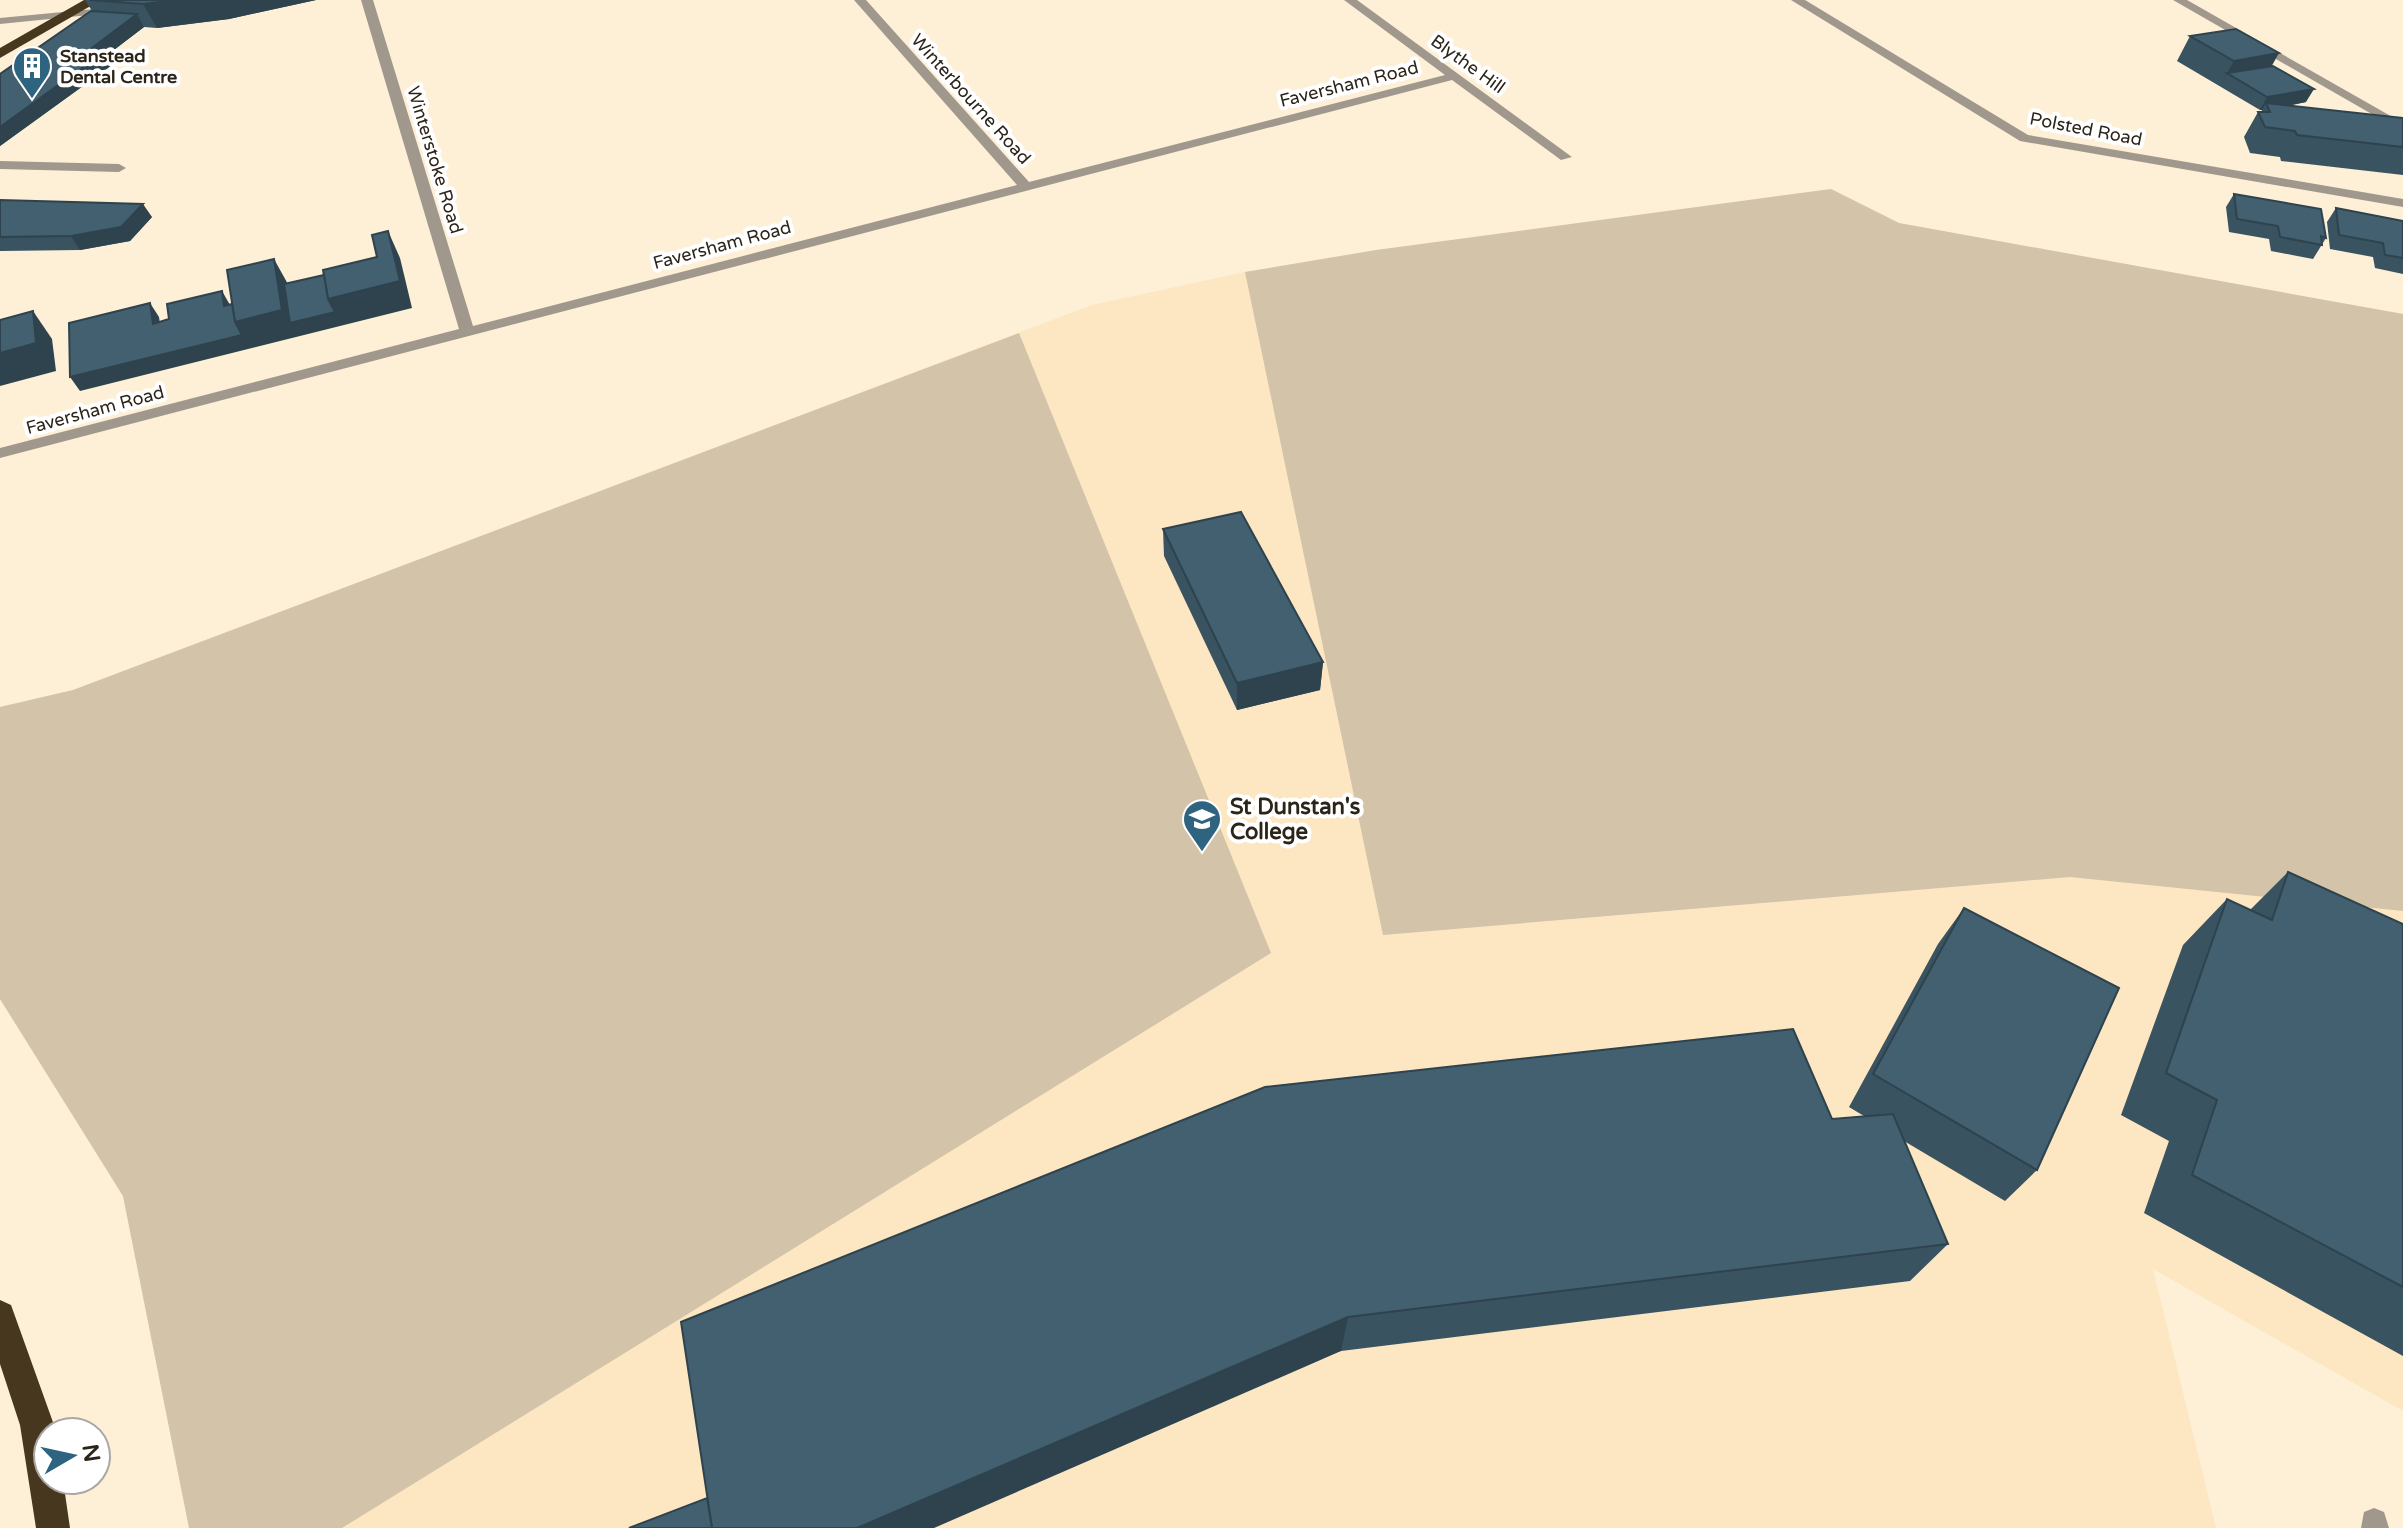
<svg xmlns="http://www.w3.org/2000/svg" width="2403" height="1528" viewBox="0 0 2403 1528" font-family="'Varela Round',sans-serif">
	<style>
		.built { fill: #fde6c2 }
		.green { fill: #d3c3a9 }
		.lines { fill: none; stroke-linecap: round; stroke-linejoin: round }
		.minor { fill: #a0988c; fill-rule: evenodd }
		.highway { fill: #46371e; fill-rule: evenodd }
		.wall { fill: #395360 }
		.shaded-wall { fill: #2e434e }
		.building { fill: #426070; stroke: #2e434e; stroke-width: 2 }
		.labels { text-anchor: middle; stroke-width: 8; stroke-linejoin: round; paint-order: stroke }
		.far-poi-label { font-size: 18px; font-weight: bold; fill: #2b2419; stroke: #fff; text-anchor: start }
		.far-street-label { font-size: 18px; fill: #2b2419; stroke: #fff }
		.poi-label { font-size: 22px; font-weight: bold; fill: #2b2419; stroke: #fff; text-anchor: start }
	</style>
	<rect width="100%" height="100%" fill="#feefd7"/>
	<polygon class="built" points="1831,189 1899,223 2403,314 2403,1411 2153,1269 2216,1528 189,1528 123,1196 0,999 0,707 73,690 1092,305 1245,272"/>
	<g class="green">
		<polygon points="1831,189 1899,223 2403,314 2403,911 2070,877 1383,935 1245,272 1376,250"/>
		<polygon points="1019,333 1271,953 342,1528 189,1528 123,1196 0,999 0,707 73,690"/>
	</g>
	<g class="lines">
		<g class="minor">
			<polygon points="361,0 373,0 473,326 1017,185 854,0 866,0 1029,182 1445,75 1344,0 1357,0 1572,157 1561,160 1452,80 0,458 0,448 459,329"/>
			<polygon points="1791,0 1805,0 2028,135 2403,199 2403,207 2020,141"/>
			<polygon points="2173,0 2187,0 2403,123 2403,132"/>
			<polygon points="115,7 121,10 119,12 0,24 0,18"/>
			<polygon points="0,161 119,164 126,168 119,172 0,169"/>
			<polygon points="2374,1508 2384,1512 2389,1528 2361,1528 2364,1512"/>
		</g>
		<g class="highway">
			<polygon points="84,0 101,0 0,58 0,48"/>
			<polygon points="0,1300 11,1305 54,1425 55,1432 48,1432 48,1480 63,1480 70,1528 36,1528 20,1425 0,1364"/>
		</g>
	</g>
	<g class="wall">
		<polygon points="85,0 316,0 229,19 157,28 144,27 106,56 112,65 0,146 0,74 92,11"/>
		<polygon points="2190,36 2273,66 2306,102 2288,106 2403,118 2403,175 2281,161 2280,157 2250,153 2244,137 2258,112 2261,112 2262,110 2260,110 2177,61"/>
		<polygon points="2234,194 2326,238 2313,259 2271,251 2269,239 2229,232 2226,207"/>
		<polygon points="0,200 152,217 130,241 80,250 0,251"/>
		<polygon points="2336,208 2403,221 2403,274 2375,268 2373,257 2330,249 2327,222"/>
		<polygon points="1163,529 1323,662 1320,690 1237,710 1164,556"/>
		<polygon points="2288,872 2403,924 2403,1356 2144,1213 2169,1141 2121,1115 2183,945 2227,899 2250,910"/>
		<polygon points="1964,908 2037,1170 2005,1201 1904,1141 1948,1244 1910,1281 1341,1351 629,1528 1832,1119 1864,1116 1849,1107 1938,944"/>
	</g>
	<g class="shaded-wall">
		<polygon points="175,0 316,0 229,19 157,28 143,4"/>
		<polygon points="137,14 144,27 106,56 112,65 0,146 0,127 88,51"/>
		<polygon points="2279,53 2265,78 2227,73 2220,86 2234,61"/>
		<polygon points="2314,89 2306,102 2268,109 2266,103 2262,110 2260,110 2267,97"/>
		<polygon points="143,204 152,217 130,241 80,250 71,236"/>
		<polygon points="388,231 400,258 412,308 80,391 70,377 235,322 274,259 289,286 328,299 400,281"/>
		<polygon points="222,291 230,305 224,306"/>
		<polygon points="150,303 159,317 162,337 153,324"/>
		<polygon points="33,311 52,339 56,371 0,386 0,353"/>
		<polygon points="1323,662 1320,690 1237,710 1237,683"/>
		<polygon points="1348,1317 1341,1351 934,1528 857,1528"/>
	</g>
	<g class="building">
		<polygon points="90,0 175,0 143,4"/>
		<polygon points="91,11 137,14 88,51 104,52 0,127 0,74"/>
		<polygon points="2236,29 2279,53 2234,61 2190,36"/>
		<polygon points="2273,66 2314,89 2267,97 2227,73"/>
		<polygon points="2266,103 2403,118 2403,147 2297,135 2295,131 2265,127 2258,112 2270,112"/>
		<polygon points="2234,194 2321,209 2326,238 2321,236 2322,245 2280,237 2278,226 2237,219"/>
		<polygon points="0,200 143,204 121,227 71,236 0,237"/>
		<polygon points="2336,208 2403,221 2403,258 2385,255 2383,243 2339,235"/>
		<polygon points="388,231 400,281 328,299 323,270 377,257 372,235"/>
		<polygon points="274,259 282,310 235,322 227,270"/>
		<polygon points="324,275 328,299 335,312 290,323 284,284"/>
		<polygon points="222,291 224,306 232,304 235,322 242,335 70,377 69,323 150,303 153,324 169,319 167,304"/>
		<polygon points="33,311 36,343 0,353 0,320"/>
		<polygon points="1241,512 1323,662 1237,683 1163,529"/>
		<polygon points="2288,872 2403,924 2403,1287 2192,1175 2217,1100 2166,1073 2227,899 2272,920"/>
		<polygon points="1964,908 2119,988 2037,1170 1873,1074"/>
		<polygon points="1793,1029 1832,1119 1893,1114 1948,1244 1348,1317 857,1528 712,1528 681,1322 1265,1087"/>
		<polygon points="707,1498 712,1528 629,1528"/>
	</g>
	<defs>
		<symbol id="building-pin" viewBox="-11 -11 22 30"><path d="M0 17L-7.5 6A9.5 9.5 0 1 1 7.5 6Z" fill="#2e647f" stroke="#fff"/><path d="M-4-6H4V6H1V3H-1V6H-4ZM-2.5-4.3h1.7v1.8h-1.7ZM.8-4.3h1.7v1.8H.8ZM-2.5-1h1.7V.8h-1.7ZM.8-1h1.7V.8H.8Z" fill="#fff"/></symbol>
		<symbol id="school-pin" viewBox="-11 -11 22 30"><path d="M0 17L-7.5 6A9.5 9.5 0 1 1 7.5 6Z" fill="#2e647f" stroke="#fff"/><path d="M0-5L7-2L0 1L-7-2ZM-4 1L0 2.5L4 1V4Q0 6-4 4Z" fill="#fff"/></symbol>
	</defs>
	<g fill-rule="evenodd">
		<use href="#building-pin" x="10" y="44" width="44" height="60"/>
		<use href="#school-pin" x="1180" y="797" width="44" height="60"/>
	</g>
	<g class="labels">
		<g class="far-poi-label">
			<text x="60" y="62">Stanstead<tspan x="60" dy="21">Dental Centre</tspan></text>
		</g>
		<g class="far-street-label">
			<text transform="translate(1468 64) rotate(36)" y="6">Blythe Hill</text>
			<text transform="translate(1349 84) rotate(-14)" y="6">Faversham Road</text>
			<text transform="translate(971 99) rotate(48)" y="6">Winterbourne Road</text>
			<text transform="translate(2086 129) rotate(11)" y="6">Polsted Road</text>
			<text transform="translate(435 160) rotate(73)" y="6">Winterstoke Road</text>
			<text transform="translate(722 245) rotate(-15)" y="6">Faversham Road</text>
			<text transform="translate(95 410) rotate(-15)" y="6">Faversham Road</text>
		</g>
		<g class="poi-label">
			<text x="1230" y="814">St Dunstan's<tspan x="1230" dy="25">College</tspan></text>
		</g>
	</g>
	<g transform="translate(72 1456) rotate(81)"><circle r="38" fill="#ffffff" stroke="#aaa7a3" stroke-width="2"/>
	<path d="M0-6L14 30L0 20L-14 30Z" fill="#2e647f"/>
	<text y="-12" font-size="22" font-weight="bold" text-anchor="middle" fill="#2b2419">N</text>
	</g>
</svg>
